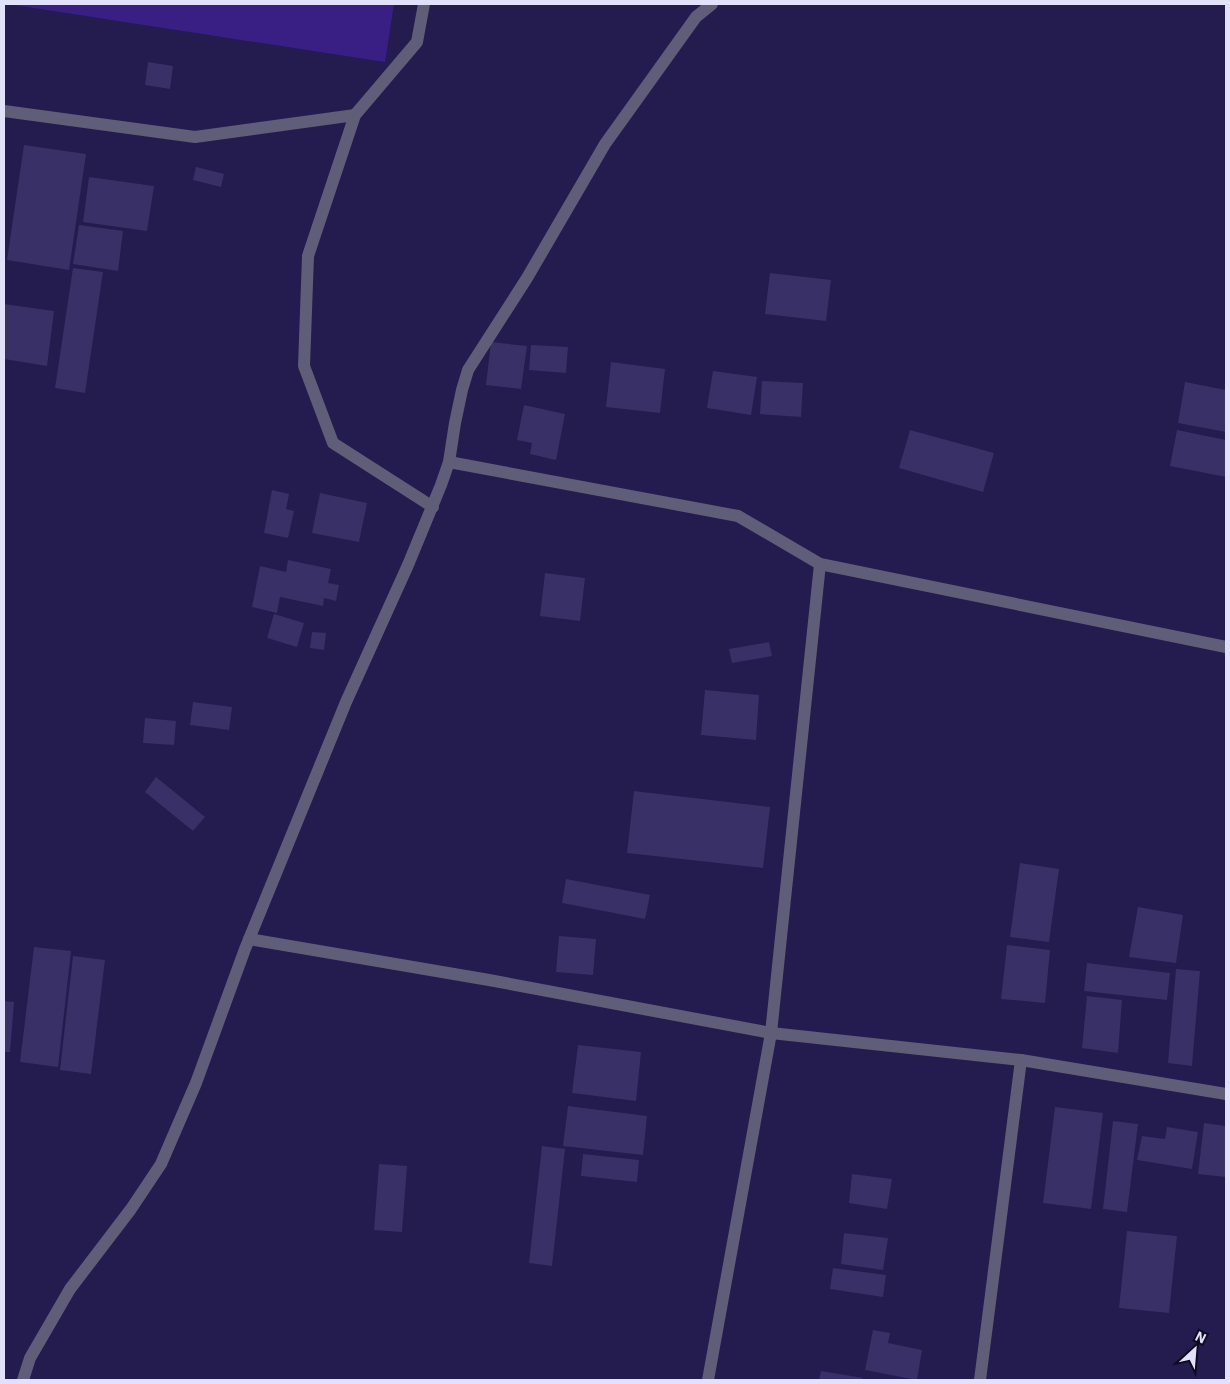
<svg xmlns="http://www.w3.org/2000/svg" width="1230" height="1384" viewBox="0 0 1230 1384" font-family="'IBM Plex Sans',sans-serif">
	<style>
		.green { fill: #391f84 }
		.building { fill: #383066 }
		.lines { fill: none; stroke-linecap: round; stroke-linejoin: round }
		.minor { stroke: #5f5d77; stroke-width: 12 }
	</style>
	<rect width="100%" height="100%" fill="#241b4f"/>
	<polygon class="green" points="8,4 394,4 385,62"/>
	<g class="building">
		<polygon points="148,62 173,66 170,89 145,85"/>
		<polygon points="24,145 86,154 69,270 7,260"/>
		<polygon points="196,167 224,174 221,187 193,180"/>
		<polygon points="89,177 154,186 147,231 83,222"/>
		<polygon points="79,225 123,231 118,271 73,264"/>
		<polygon points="73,268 103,272 85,393 55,388"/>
		<polygon points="770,273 831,280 826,321 765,314"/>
		<polygon points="4,304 54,311 47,366 4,359"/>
		<polygon points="491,342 527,346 521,389 486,385"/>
		<polygon points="531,345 568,347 566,373 529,370"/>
		<polygon points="611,362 665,369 660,413 606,407"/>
		<polygon points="713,371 757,377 751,415 707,408"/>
		<polygon points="762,381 803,383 801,417 760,414"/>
		<polygon points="1185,382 1226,390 1226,432 1178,423"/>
		<polygon points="524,405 565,414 556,460 530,454 532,443 517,440"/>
		<polygon points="910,430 994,453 983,492 899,468"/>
		<polygon points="1177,430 1226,440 1226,477 1170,466"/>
		<polygon points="272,490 289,494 286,509 294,511 288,538 264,533"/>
		<polygon points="320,493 367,503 359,542 312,533"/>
		<polygon points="288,560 331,569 328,583 339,585 336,601 324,598 323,606 280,597 277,613 252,607 260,566 286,572"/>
		<polygon points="545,573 585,578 580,621 540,616"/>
		<polygon points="274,614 304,623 297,647 267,638"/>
		<polygon points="312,632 326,633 324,650 310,648"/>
		<polygon points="769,642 772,656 732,663 729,649"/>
		<polygon points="705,690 759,695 756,740 701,735"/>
		<polygon points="193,702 232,707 229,730 190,725"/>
		<polygon points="145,718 176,721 174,745 143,743"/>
		<polygon points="156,777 205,817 193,831 145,792"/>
		<polygon points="634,791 770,807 763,868 627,853"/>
		<polygon points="1020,863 1059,869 1049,942 1010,937"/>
		<polygon points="566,879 650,895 645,919 562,903"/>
		<polygon points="1138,907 1183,915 1176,963 1129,957"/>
		<polygon points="559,936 596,939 593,975 556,972"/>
		<polygon points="1007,945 1050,950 1045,1003 1001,999"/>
		<polygon points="34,947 71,951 58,1067 20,1062"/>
		<polygon points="73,956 105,960 91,1074 60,1070"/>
		<polygon points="1087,963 1170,973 1167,1000 1084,991"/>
		<polygon points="1176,969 1200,971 1192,1066 1168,1063"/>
		<polygon points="1087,996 1122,1000 1118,1053 1082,1048"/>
		<polygon points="4,1001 14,1002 10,1052 4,1052"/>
		<polygon points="578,1045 641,1052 636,1101 572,1093"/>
		<polygon points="568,1106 647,1116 643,1155 563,1146"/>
		<polygon points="1055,1107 1103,1113 1091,1209 1043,1203"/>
		<polygon points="1113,1121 1138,1124 1127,1212 1103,1209"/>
		<polygon points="1204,1123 1226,1126 1226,1177 1198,1174"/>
		<polygon points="1167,1127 1198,1132 1192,1169 1137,1160 1142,1136 1165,1139"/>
		<polygon points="542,1146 565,1149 552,1266 529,1263"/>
		<polygon points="583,1154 639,1160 637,1182 581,1176"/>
		<polygon points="379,1164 407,1166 402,1232 374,1230"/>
		<polygon points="852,1174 892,1179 887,1209 849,1203"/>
		<polygon points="1127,1231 1177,1236 1169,1313 1119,1308"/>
		<polygon points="844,1233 888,1238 883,1270 841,1264"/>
		<polygon points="833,1268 886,1275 883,1297 830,1289"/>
		<polygon points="873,1330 890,1333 888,1343 922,1350 917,1380 865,1370"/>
		<polygon points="821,1371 863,1378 862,1380 819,1380"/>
	</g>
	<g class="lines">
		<g class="minor">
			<polyline points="424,4 417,42 355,115 308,256 304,366 333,443 433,507"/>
			<polyline points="4,111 195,137 355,115"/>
			<polyline points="449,462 738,516 820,564 1226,647"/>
			<polyline points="249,939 489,980 771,1033 1021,1060 1226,1094"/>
			<polyline points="23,1380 30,1358 70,1289 131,1209 161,1164 196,1083 245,949 346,702 408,565 441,485 449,462 455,423 462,390 468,370 527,278 605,144 696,17 712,4"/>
			<polyline points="708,1380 771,1033 820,564"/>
			<polyline points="980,1380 1021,1060"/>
		</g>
	</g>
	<rect width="1230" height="1384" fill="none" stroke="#e2e1fc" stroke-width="10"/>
	<g transform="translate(1195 1349) rotate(26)" stroke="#0e0b21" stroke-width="4" paint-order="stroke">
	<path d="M0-4L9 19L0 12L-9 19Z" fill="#e2e1fc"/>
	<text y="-8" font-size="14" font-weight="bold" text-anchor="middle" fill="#e2e1fc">N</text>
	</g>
</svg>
